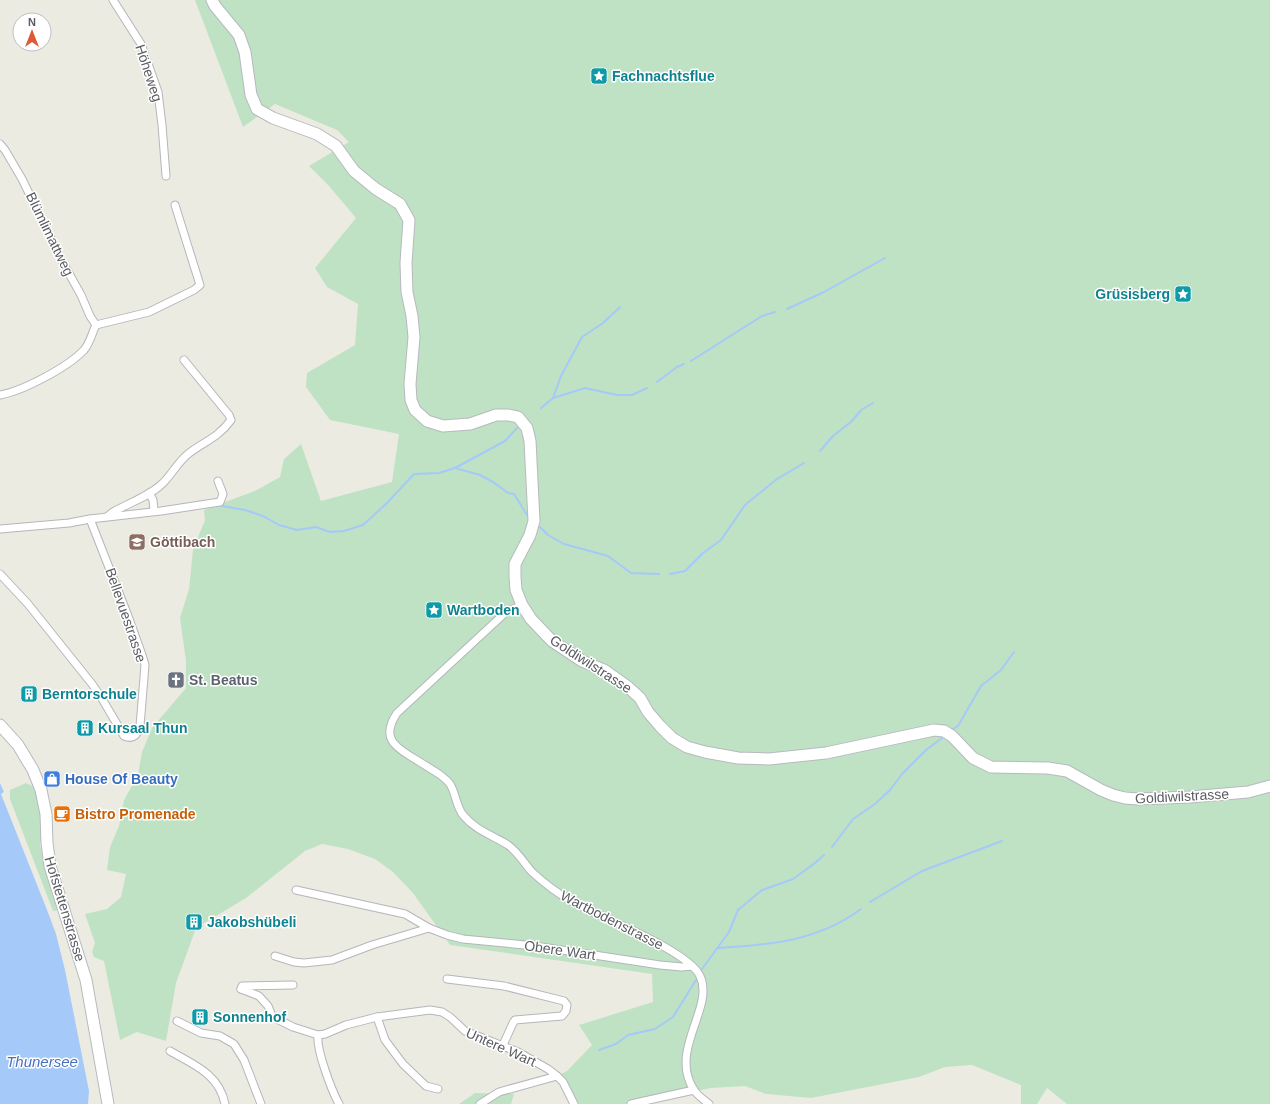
<svg xmlns="http://www.w3.org/2000/svg" width="1270" height="1104" viewBox="0 0 1270 1104" font-family="Arial,sans-serif">
	<style>
		.green { fill: #bfe2c4 }
		.water { fill: #a5c9f9 }
		.lines { fill: none; stroke-linecap: round; stroke-linejoin: round }
		.stream { stroke: #a5c9f9; stroke-width: 2 }
		.street-casing { stroke: #b4b6bb; stroke-width: 9 }
		.secondary-casing { stroke: #b7b9bf; stroke-width: 13 }
		.street { stroke: #fff; stroke-width: 7 }
		.secondary { stroke: #fff; stroke-width: 11 }
		.labels { text-anchor: middle; stroke-width: 3; stroke-linejoin: round; paint-order: stroke }
		.street-label { font-size: 14px; fill: #5a5c62; stroke: #fff }
		.culture-label { font-size: 14px; font-weight: bold; fill: #0d838f; stroke: #fff; text-anchor: start }
		.education-label { font-size: 14px; font-weight: bold; fill: #785e54; stroke: #fff; text-anchor: start }
		.worship-label { font-size: 14px; font-weight: bold; fill: #5b616d; stroke: #fff; text-anchor: start }
		.shop-label { font-size: 14px; font-weight: bold; fill: #366cbe; stroke: #fff; text-anchor: start }
		.food-label { font-size: 14px; font-weight: bold; fill: #c56008; stroke: #fff; text-anchor: start }
		.water-label { font-size: 15px; font-style: italic; fill: #4971bb; stroke: #fff }
	</style>
	<rect width="100%" height="100%" fill="#ecebe2"/>
	<g class="green">
		<polygon points="195,0 1270,0 1270,1104 1067,1104 1047,1088 1037,1104 1021,1104 1021,1085 972,1065 945,1067 919,1077 811,1098 766,1094 745,1086 711,1088 631,1104 574,1104 557,1076 567,1071 592,1045 579,1025 653,1002 652,974 450,945 413,893 393,872 375,859 348,849 322,844 305,851 246,898 196,928 176,983 166,1041 137,1032 120,1040 104,961 94,957 92,952 95,943 85,914 107,909 121,897 126,874 107,870 110,847 119,826 124,800 138,775 142,752 152,728 186,688 186,661 180,618 189,589 193,550 205,520 204,510 257,490 280,477 284,459 301,444 321,501 392,482 399,434 330,420 306,387 307,373 355,345 358,304 327,287 315,268 356,218 329,186 309,166 349,142 337,130 275,104 243,127"/>
		<polygon points="26,783 34,787 40,803 43,825 40,845 52,893 60,910 53,911 10,799 10,790"/>
		<polygon points="475,1093 514,1094 511,1104 459,1104"/>
	</g>
	<polygon class="water" points="0,783 4,792 1,794 49,915 56,934 65,970 89,1091 88,1104 0,1104"/>
	<g class="lines">
		<g class="stream">
			<polyline points="787,309 824,292 885,258"/>
			<polyline points="691,361 762,316 775,312"/>
			<polyline points="657,382 677,367 684,364"/>
			<polyline points="553,398 561,376 582,337 603,323 620,307"/>
			<polyline points="541,408 553,398 585,388 617,395 632,395 647,388"/>
			<polyline points="820,451 833,436 852,421 861,410 873,403"/>
			<polyline points="455,468 505,441 518,427"/>
			<polyline points="222,506 245,510 263,516 279,525 297,530 316,527 330,532 344,531 363,525 387,503 414,474 439,473 455,468 480,475 493,482 508,493 514,494 527,515"/>
			<polyline points="540,527 548,535 564,544 608,556 631,573 659,574"/>
			<polyline points="670,574 685,571 703,553 721,540 745,505 777,479 804,463"/>
			<polyline points="953,729 958,726 981,686 1001,670 1014,652"/>
			<polyline points="832,847 853,819 875,804 890,790 902,774 926,750 942,738"/>
			<polyline points="870,902 922,871 1002,841"/>
			<path d="M718 948C770 945 818 941 861 909"/>
			<polyline points="702,969 729,932 738,910 762,890 793,879 815,863 824,855"/>
			<polyline points="599,1050 616,1044 628,1035 655,1029 673,1017 696,980"/>
		</g>
		<defs>
			<g id="street">
				<polyline points="113,0 141,44 158,92 162,125 166,176"/>
				<polyline points="0,144 5,150 22,179 62,261 81,295 90,316 96,325"/>
				<path d="M0 395C23 391 68 367 84 350 90 343 92 333 96 325L149 312 194 290 200 285 175 205"/>
				<polyline points="149,493 153,500 154,511"/>
				<path d="M108 516 113 512C129 503 150 496 163 483 172 474 178 462 188 454 203 442 218 438 231 420L229 415 184 360"/>
				<polyline points="0,529 69,523 90,519 161,511 220,502 223,494 218,481"/>
				<path d="M0 574 28 604 92 684 101 697 124 736C134 740 137 735 140 726L145 665 142 655 128 616 90 519"/>
				<path d="M522 605 505 613 397 713C381 737 393 746 415 759 423 764 431 769 439 774 443 777 447 780 450 784 456 794 456 806 463 815 475 830 492 835 508 845 518 852 524 863 532 872 544 883 557 893 571 901 599 917 688 950 700 976 715 1008 668 1050 694 1090 697 1095 704 1100 709 1104"/>
				<polyline points="296,890 405,914 429,928 447,935 463,939 535,946 660,965 682,967 692,966"/>
				<polyline points="275,956 294,962 304,963 332,960 372,945 429,928"/>
				<polyline points="447,979 504,986 564,1001 567,1005 566,1011 562,1016 515,1020 513,1023 503,1045"/>
				<polyline points="241,989 259,996 268,1006 272,1016 277,1019 293,1027 318,1035 325,1034 346,1025 377,1017 430,1010 442,1012 450,1017 465,1031 518,1052 548,1069 557,1076 563,1082 574,1104"/>
				<polyline points="241,989 242,986 293,985"/>
				<polyline points="377,1017 385,1040 403,1064 426,1086 438,1089"/>
				<polyline points="177,1021 201,1033 220,1036 234,1044 244,1060 261,1104"/>
				<path d="M318 1035C316 1050 332 1091 339 1104"/>
				<path d="M170 1051C194 1065 219 1074 225 1104"/>
				<polyline points="480,1104 499,1092 557,1076"/>
				<polyline points="631,1104 694,1090"/>
			</g>
			<g id="secondary">
				<polyline points="212,0 215,6 239,35 245,52 251,95 257,109 273,118 317,134 336,146 354,171 376,189 400,204 409,220 406,263 407,292 412,316 414,337 410,384 411,400 415,410 427,421 443,426 470,424 496,415 509,415 518,417 527,428 530,441 534,521 530,535 515,564 515,577 516,590 522,605 531,619 552,641 582,661 604,670 628,687 640,698 648,712 660,726 672,738 687,747 705,752 738,758 769,759 826,753 934,730 944,731 952,736 973,758 991,767 1048,768 1067,771 1101,790 1113,795 1125,798 1138,799 1190,797 1248,792 1270,786"/>
				<polyline points="0,725 18,745 33,770 41,790 46,814 47,843 50,866 86,980 108,1104"/>
			</g>
		</defs>
		<use href="#street" class="street-casing"/>
		<use href="#secondary" class="secondary-casing"/>
		<use href="#street" class="street"/>
		<use href="#secondary" class="secondary"/>
	</g>
	<defs>
		<symbol id="sight-square" viewBox="-11 -11 22 22"><rect x="-9" y="-9" width="18" height="18" rx="4" fill="#0f9aa8" stroke="#fff"/><path d="M0-6L1.8-2.2L6-1.7L2.9 1.2L3.7 5.4L0 3.3L-3.7 5.4L-2.9 1.2L-6-1.7L-1.8-2.2Z" fill="#fff"/></symbol>
		<symbol id="school-square" viewBox="-11 -11 22 22"><rect x="-9" y="-9" width="18" height="18" rx="4" fill="#8d6e63" stroke="#fff"/><path d="M0-5L7-2L0 1L-7-2ZM-4 1L0 2.5L4 1V4Q0 6-4 4Z" fill="#fff"/></symbol>
		<symbol id="church-square" viewBox="-11 -11 22 22"><rect x="-9" y="-9" width="18" height="18" rx="4" fill="#6b7280" stroke="#fff"/><path d="M-1.2-6h2.4v3.5h3.3v2.4h-3.3V6h-2.4V-.1h-3.3v-2.4h3.3Z" fill="#fff"/></symbol>
		<symbol id="building-square" viewBox="-11 -11 22 22"><rect x="-9" y="-9" width="18" height="18" rx="4" fill="#0f9aa8" stroke="#fff"/><path d="M-4-6H4V6H1V3H-1V6H-4ZM-2.5-4.3h1.7v1.8h-1.7ZM.8-4.3h1.7v1.8H.8ZM-2.5-1h1.7V.8h-1.7ZM.8-1h1.7V.8H.8Z" fill="#fff"/></symbol>
		<symbol id="shop-square" viewBox="-11 -11 22 22"><rect x="-9" y="-9" width="18" height="18" rx="4" fill="#3f7fe0" stroke="#fff"/><path d="M-5-2.5h2.3a2.7 3.5 0 0 1 5.4 0H5L5.5 6h-11ZM-1.5-2.5h3a1.5 2.3 0 0 0-3 0Z" fill="#fff"/></symbol>
		<symbol id="cafe-square" viewBox="-11 -11 22 22"><rect x="-9" y="-9" width="18" height="18" rx="4" fill="#e8710a" stroke="#fff"/><path d="M-5.5-4.5H6V0H3Q3 3.5 0 3.5H-2.5Q-5.5 3.5-5.5 0ZM3-3.2v2h1.7v-2ZM-6 4.5H4V6H-6Z" fill="#fff"/></symbol>
	</defs>
	<g fill-rule="evenodd">
		<use href="#sight-square" x="589" y="66" width="20" height="20"/>
		<use href="#sight-square" x="1173" y="284" width="20" height="20"/>
		<use href="#school-square" x="127" y="532" width="20" height="20"/>
		<use href="#sight-square" x="424" y="600" width="20" height="20"/>
		<use href="#church-square" x="166" y="670" width="20" height="20"/>
		<use href="#building-square" x="19" y="684" width="20" height="20"/>
		<use href="#building-square" x="75" y="718" width="20" height="20"/>
		<use href="#shop-square" x="42" y="769" width="20" height="20"/>
		<use href="#cafe-square" x="52" y="804" width="20" height="20"/>
		<use href="#building-square" x="184" y="912" width="20" height="20"/>
		<use href="#building-square" x="190" y="1007" width="20" height="20"/>
	</g>
	<g class="labels">
		<g class="street-label">
			<text transform="translate(149 73) rotate(72)" y="5">Höheweg</text>
			<text transform="translate(50 234) rotate(64)" y="5">Blümlimattweg</text>
			<text transform="translate(126 615) rotate(71)" y="5">Bellevuestrasse</text>
			<text transform="translate(591 664) rotate(33)" y="5">Goldiwilstrasse</text>
			<text transform="translate(1182 796) rotate(-3)" y="5">Goldiwilstrasse</text>
			<text transform="translate(65 909) rotate(73)" y="5">Hofstettenstrasse</text>
			<text transform="translate(612 920) rotate(27)" y="5">Wartbodenstrasse</text>
			<text transform="translate(560 950) rotate(8)" y="5">Obere Wart</text>
			<text transform="translate(501 1047) rotate(24)" y="5">Untere Wart</text>
		</g>
		<g class="culture-label">
			<text x="612" y="81">Fachnachtsflue</text>
			<text x="1170" y="299" text-anchor="end">Grüsisberg</text>
			<text x="447" y="615">Wartboden</text>
			<text x="42" y="699">Berntorschule</text>
			<text x="98" y="733">Kursaal Thun</text>
			<text x="207" y="927">Jakobshübeli</text>
			<text x="213" y="1022">Sonnenhof</text>
		</g>
		<g class="education-label">
			<text x="150" y="547">Göttibach</text>
		</g>
		<g class="worship-label">
			<text x="189" y="685">St. Beatus</text>
		</g>
		<g class="shop-label">
			<text x="65" y="784">House Of Beauty</text>
		</g>
		<g class="food-label">
			<text x="75" y="819">Bistro Promenade</text>
		</g>
		<g class="water-label">
			<text x="42" y="1067">Thunersee</text>
		</g>
	</g>
	<g transform="translate(32 32)"><circle r="19" fill="#ffffff" stroke="#bdbec0"/>
	<path d="M0-3L7 15L0 10L-7 15Z" fill="#dd5a36"/>
	<text y="-6" font-size="11" font-weight="bold" text-anchor="middle" fill="#5a5c62">N</text>
	</g>
</svg>
